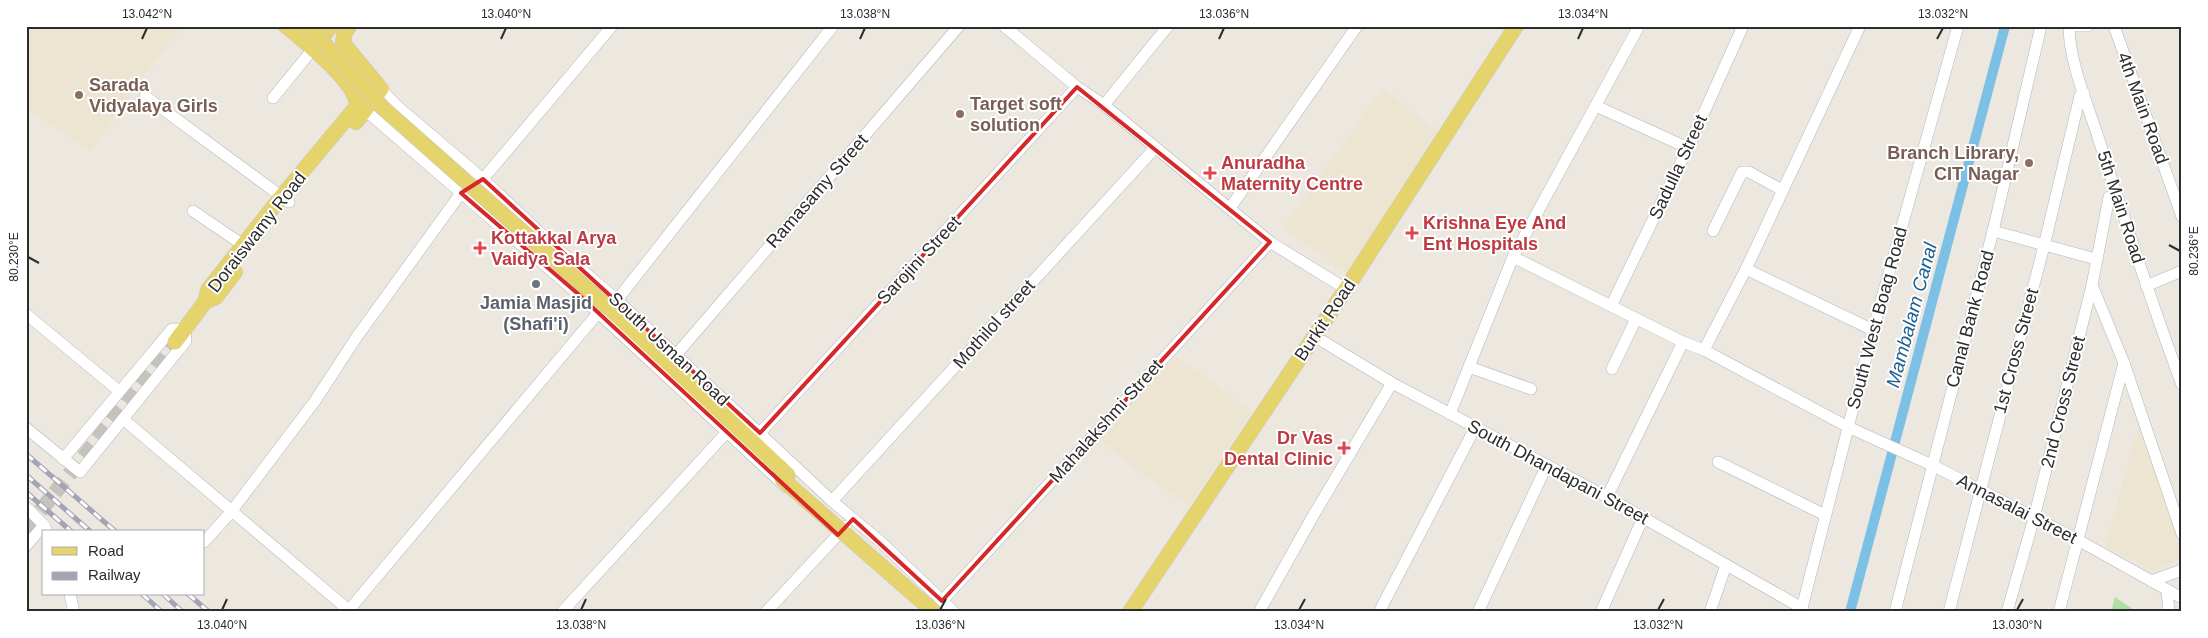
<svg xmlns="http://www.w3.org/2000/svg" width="2208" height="638" viewBox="0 0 2208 638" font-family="Arial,sans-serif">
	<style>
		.education { fill: #ece5d1 }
		.green { fill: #b1dea1 }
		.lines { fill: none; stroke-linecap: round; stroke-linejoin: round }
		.canal { stroke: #7cc0e5; stroke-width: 10 }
		.major-tunnel { stroke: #c6c2bc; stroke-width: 15; stroke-dasharray: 15 8; stroke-linecap: butt }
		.minor-casing { stroke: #b3b4be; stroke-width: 12 }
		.major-casing { stroke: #c8c8c8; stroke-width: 16 }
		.minor { stroke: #fff; stroke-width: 11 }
		.major { stroke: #e5d36c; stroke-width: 15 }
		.rail-casing { stroke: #a3a4b4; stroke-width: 5 }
		.rail { stroke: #fff; stroke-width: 3; stroke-dasharray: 9; stroke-linecap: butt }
		.major-bridge-casing { stroke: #c8c8c8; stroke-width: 16; stroke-linecap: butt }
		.major-bridge { stroke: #e5d36c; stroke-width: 15 }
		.marked { fill: none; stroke: #d62828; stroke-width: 4; stroke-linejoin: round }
		.ticks { fill: none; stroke: #2c2c2c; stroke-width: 2 }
		.education-dot { fill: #8d6e63; stroke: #fff; stroke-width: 2 }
		.health-dot { fill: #e0444e; stroke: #fff; stroke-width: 2 }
		.worship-dot { fill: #6b7280; stroke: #fff; stroke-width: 2 }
		.labels { text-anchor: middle; stroke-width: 4; stroke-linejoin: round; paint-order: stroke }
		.education-label { font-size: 18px; font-weight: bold; fill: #785e54; stroke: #fff; text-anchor: start }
		.street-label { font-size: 18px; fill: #2c2c2c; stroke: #fff }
		.health-label { font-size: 18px; font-weight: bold; fill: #be3a42; stroke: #fff; text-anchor: start }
		.worship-label { font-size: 18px; font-weight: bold; fill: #5b616d; stroke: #fff }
		.water-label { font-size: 19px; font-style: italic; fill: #1a5f92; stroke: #fff }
		.neatline { fill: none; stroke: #2c2c2c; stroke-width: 2 }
		.ticks-label { font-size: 12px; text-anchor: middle; fill: #2c2c2c }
	</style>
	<rect width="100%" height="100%" fill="#ece8e0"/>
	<g class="education">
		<polygon points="26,26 183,26 140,81 91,152 26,108"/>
		<polygon points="1383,88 1438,132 1348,274 1283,228"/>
		<polygon points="1175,356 1253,411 1189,506 1141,473 1098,438"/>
		<polygon points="2142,413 2182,536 2182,557 2154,571 2105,546"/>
	</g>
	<polygon class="green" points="2115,597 2137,612 2111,612"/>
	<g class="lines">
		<polyline class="canal" points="1850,612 2005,26"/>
		<polyline class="major-tunnel" points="26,529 175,342"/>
		<defs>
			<g id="minor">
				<polyline points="1004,26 1077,87 1104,105 1270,242 1346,289"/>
				<path d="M2069 26C2069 62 2088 105 2099 140 2125 222 2152 304 2182 385"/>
				<polyline points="2077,26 2088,26"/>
				<polyline points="2114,26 2182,217"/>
				<polyline points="381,89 397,106 483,179 552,244 617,300 832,501 882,543 954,612"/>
				<polyline points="145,96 289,202"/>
				<polyline points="273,98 313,49"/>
				<polyline points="1104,105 1168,26"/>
				<polyline points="1596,106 1688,148"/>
				<polyline points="362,114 371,115 577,293 786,487"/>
				<polyline points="1230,208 1357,26"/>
				<polyline points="193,211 243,245"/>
				<polyline points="1713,231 1742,172 1749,172 1782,190"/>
				<polyline points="1993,231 2096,259"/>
				<polyline points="1513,257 1683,342 1704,350 1848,427 1932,465 2078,540 2182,598"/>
				<polyline points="1746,269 1873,330"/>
				<polyline points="2092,285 2124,363 2182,534"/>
				<polyline points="2146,286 2182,271"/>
				<polyline points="617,300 833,26"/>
				<polyline points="1611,306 1688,148 1743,26"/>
				<polyline points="26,314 119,391"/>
				<polyline points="1314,336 1392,383 1607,497 1802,608"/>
				<polyline points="1704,350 1746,269 1860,26"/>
				<polyline points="675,356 959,26"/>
				<polyline points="1469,367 1531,389"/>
				<polyline points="1612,369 1636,319"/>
				<polyline points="1450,414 1513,257 1639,26"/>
				<polyline points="123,419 351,612"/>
				<polyline points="26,428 80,472 186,341 185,329 172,329 63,459"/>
				<polyline points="760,433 1077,87"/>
				<polyline points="1718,462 1825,515"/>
				<polyline points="1607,497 1683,342"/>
				<polyline points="832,501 1155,148"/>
				<polyline points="26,507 44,525 47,532"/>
				<polyline points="204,542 231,512 315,401 356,338 461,193 483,179 612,26"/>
				<polyline points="26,546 44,525"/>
				<polyline points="2151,581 2182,570"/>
				<polyline points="2167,590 2169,612"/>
				<polyline points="70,594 74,612"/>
				<polyline points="942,601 1270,242"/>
				<polyline points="349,610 598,313"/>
				<polyline points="562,612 727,432"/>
				<polyline points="766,612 846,526"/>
				<polyline points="1259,612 1313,516 1392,383"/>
				<polyline points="1379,612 1475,428"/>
				<polyline points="1478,612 1547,465"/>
				<polyline points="1601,612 1643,518"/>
				<polyline points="1710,612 1726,565"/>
				<polyline points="1801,612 1873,330 1958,26"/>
				<polyline points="1895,612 1993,231 2041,26"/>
				<polyline points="1949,612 2044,246 2080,96 2084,93"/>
				<polyline points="2007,612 2034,518 2092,285 2109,197 2117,195"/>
				<polyline points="2059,612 2124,363"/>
			</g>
			<g id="major">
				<polyline points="349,26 344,35 343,43 381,89 356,122"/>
				<polyline points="313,48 331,26"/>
				<polyline points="205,302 216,297 235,272"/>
				<polyline points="610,309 788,475"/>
				<path d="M175 342 205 302 208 290 282 196 357 106C357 82 305 42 286 26"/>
				<polyline points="1130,612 1346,289 1516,26"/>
			</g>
		</defs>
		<use href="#minor" class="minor-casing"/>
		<use href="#major" class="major-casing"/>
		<use href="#minor" class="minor"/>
		<use href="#major" class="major"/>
		<defs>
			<g id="rail">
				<polyline points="26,454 116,532"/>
				<polyline points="26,475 91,532"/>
				<polyline points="26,492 72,532"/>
				<polyline points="142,594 162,612"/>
				<polyline points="163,594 183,612"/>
				<polyline points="188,594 209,612"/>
			</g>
		</defs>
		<use href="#rail" class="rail-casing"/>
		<use href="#rail" class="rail"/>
		<defs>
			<g id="major-bridge">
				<polyline points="308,26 383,108 610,309"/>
				<polyline points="780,467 783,480 934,612"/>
			</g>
		</defs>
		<use href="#major-bridge" class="major-bridge-casing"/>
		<use href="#major-bridge" class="major-bridge"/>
	</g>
	<path class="marked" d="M1077 87 1270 242 942 601 853 519 838 535 577 293 461 193 483 179 760 433Z"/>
	<path class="ticks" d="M142 39 147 28M501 39 506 28M860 39 865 28M1219 39 1224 28M1578 39 1583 28M1937 39 1943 28M2169 245 2180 251M28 257 39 263M222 610 227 599M581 610 586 599M940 610 946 599M1299 610 1305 599M1658 610 1664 599M2017 610 2023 599"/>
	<g class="education-dot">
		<circle cx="79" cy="95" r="5"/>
		<circle cx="960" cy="114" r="5"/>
		<circle cx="2029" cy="163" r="5"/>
	</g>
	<g class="health-dot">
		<path d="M1207.5 165.5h5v5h5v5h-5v5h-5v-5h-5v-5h5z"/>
		<path d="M1409.5 225.5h5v5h5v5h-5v5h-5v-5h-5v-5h5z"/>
		<path d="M477.5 240.5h5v5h5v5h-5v5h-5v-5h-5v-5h5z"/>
		<path d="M1341.5 440.5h5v5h5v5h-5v5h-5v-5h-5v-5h5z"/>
	</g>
	<circle class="worship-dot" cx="536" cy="284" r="5"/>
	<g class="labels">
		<g class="education-label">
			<text x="89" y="91">Sarada<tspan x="89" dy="21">Vidyalaya Girls</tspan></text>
			<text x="970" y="110">Target soft<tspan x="970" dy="21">solution</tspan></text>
			<text x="2019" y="159" text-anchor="end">Branch Library,<tspan x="2019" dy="21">CIT Nagar</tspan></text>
		</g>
		<g class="street-label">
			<text transform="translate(2143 108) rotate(70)" y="6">4th Main Road</text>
			<text transform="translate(1678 167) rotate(-65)" y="6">Sadulla Street</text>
			<text transform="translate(817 191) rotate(-49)" y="6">Ramasamy Street</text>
			<text transform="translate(2121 207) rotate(72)" y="6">5th Main Road</text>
			<text transform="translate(257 232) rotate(-52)" y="6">Doraiswamy Road</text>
			<text transform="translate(919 260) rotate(-47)" y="6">Sarojini Street</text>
			<text transform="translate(1877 318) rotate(-75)" y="6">South West Boag Road</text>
			<text transform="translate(1970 319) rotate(-75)" y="6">Canal Bank Road</text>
			<text transform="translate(1325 320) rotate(-56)" y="6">Burkit Road</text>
			<text transform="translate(994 324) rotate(-48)" y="6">Mothilol street</text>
			<text transform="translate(669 349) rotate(43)" y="6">South Usman Road</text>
			<text transform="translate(2016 351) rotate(-75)" y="6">1st Cross Street</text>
			<text transform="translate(2063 402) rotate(-76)" y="6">2nd Cross Street</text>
			<text transform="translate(1106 421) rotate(-48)" y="6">Mahalakshmi Street</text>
			<text transform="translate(1558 472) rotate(28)" y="6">South Dhandapani Street</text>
			<text transform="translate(2017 509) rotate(27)" y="6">Annasalai Street</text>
		</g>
		<g class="health-label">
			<text x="1221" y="169">Anuradha<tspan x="1221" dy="21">Maternity Centre</tspan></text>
			<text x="1423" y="229">Krishna Eye And<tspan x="1423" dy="21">Ent Hospitals</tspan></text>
			<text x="491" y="244">Kottakkal Arya<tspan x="491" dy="21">Vaidya Sala</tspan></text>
			<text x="1333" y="444" text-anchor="end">Dr Vas<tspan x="1333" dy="21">Dental Clinic</tspan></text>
		</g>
		<g class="worship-label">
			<text x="536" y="309">Jamia Masjid<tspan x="536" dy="21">(Shafi'i)</tspan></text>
		</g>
		<g class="water-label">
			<text transform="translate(1911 315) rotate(-75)" y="7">Mambalam Canal</text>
		</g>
	</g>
	<rect width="2208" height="638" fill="none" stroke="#ffffff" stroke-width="55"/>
	<rect x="42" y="530" width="162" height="65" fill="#ffffff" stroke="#ababab"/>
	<rect x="52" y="547" width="25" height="8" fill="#e5d36c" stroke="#ababab"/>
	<text x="88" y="556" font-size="15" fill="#2c2c2c">Road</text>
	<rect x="52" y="572" width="25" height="8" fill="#a3a4b4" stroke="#ababab"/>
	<text x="88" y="580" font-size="15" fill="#2c2c2c">Railway</text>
	<rect x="28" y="28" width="2152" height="582" class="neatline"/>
	<g class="ticks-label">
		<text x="147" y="18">13.042°N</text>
		<text x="506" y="18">13.040°N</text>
		<text x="865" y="18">13.038°N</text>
		<text x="1224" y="18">13.036°N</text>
		<text x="1583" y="18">13.034°N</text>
		<text x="1943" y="18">13.032°N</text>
		<text transform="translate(2194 251) rotate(-90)" y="4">80.236°E</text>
		<text transform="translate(14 257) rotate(-90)" y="4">80.230°E</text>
		<text x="222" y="629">13.040°N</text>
		<text x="581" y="629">13.038°N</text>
		<text x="940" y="629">13.036°N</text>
		<text x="1299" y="629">13.034°N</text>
		<text x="1658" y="629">13.032°N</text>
		<text x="2017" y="629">13.030°N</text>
	</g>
</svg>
